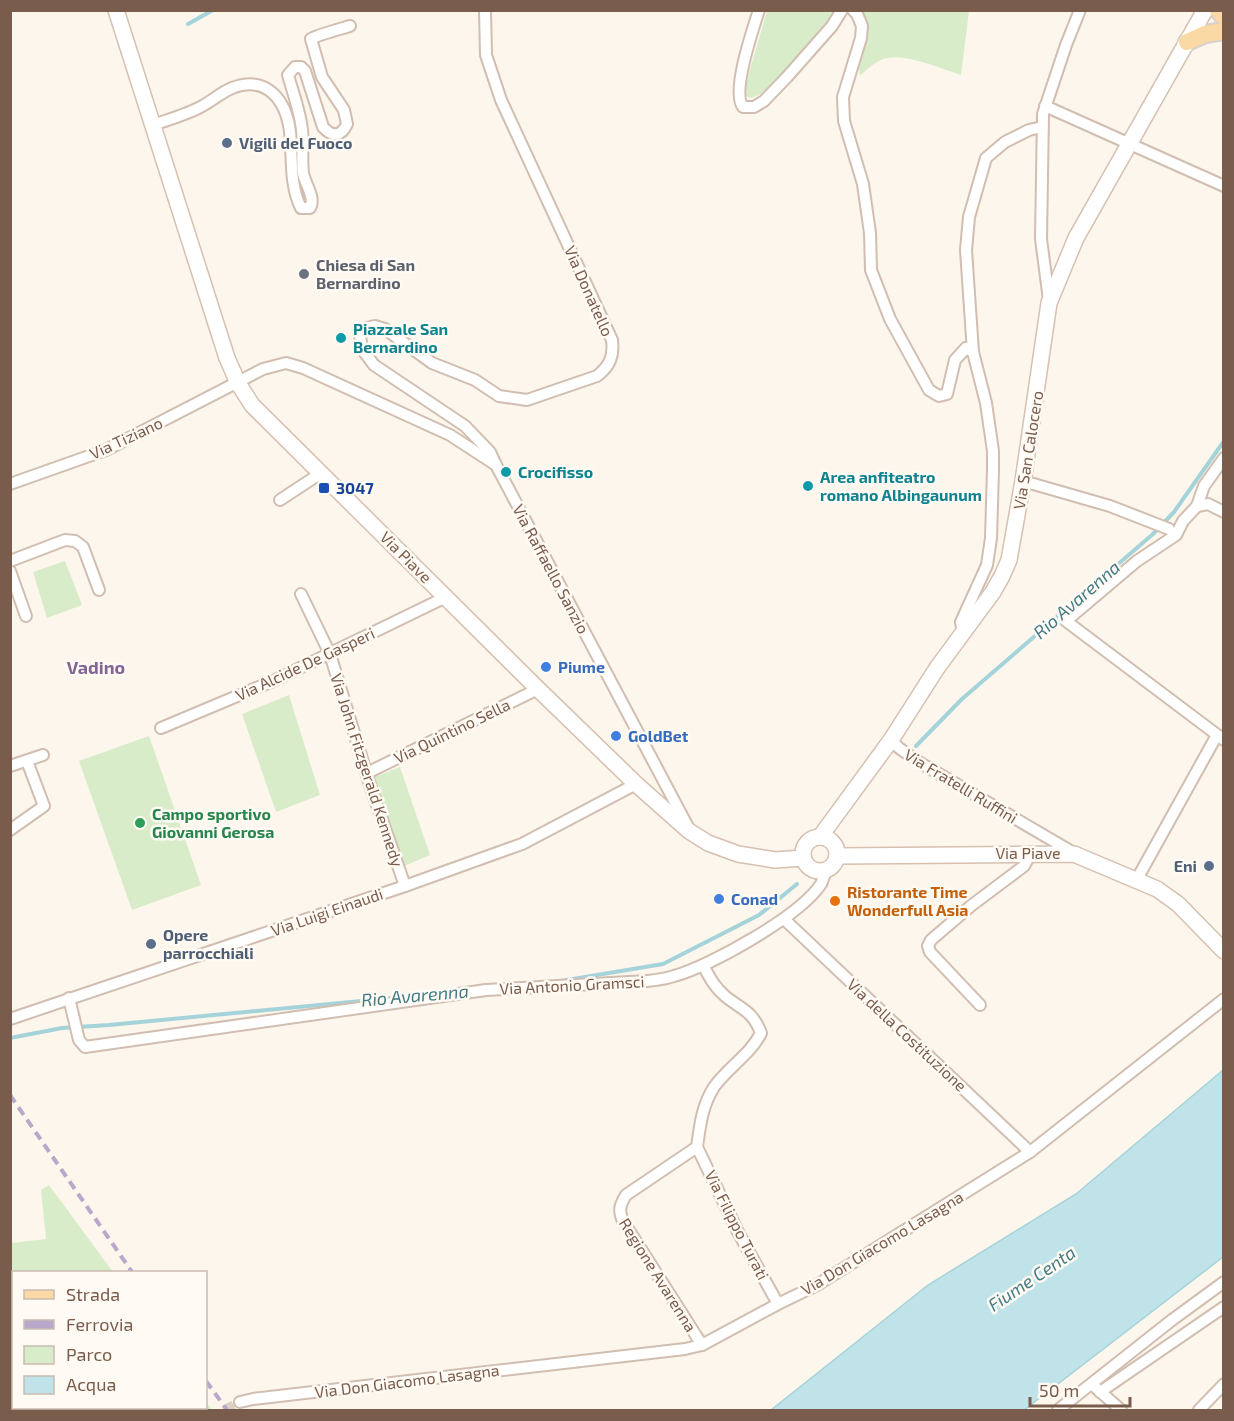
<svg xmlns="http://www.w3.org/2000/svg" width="1234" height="1421" viewBox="0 0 1234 1421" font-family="'Exo 2',sans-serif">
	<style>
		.green { fill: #d8ecc9 }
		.water { fill: #bfe3e8; stroke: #a5d3da; stroke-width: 1.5 }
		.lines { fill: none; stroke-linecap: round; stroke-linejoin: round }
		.stream { stroke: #a5d3da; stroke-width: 4 }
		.street-tunnel { stroke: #dcd0c4; stroke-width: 10; stroke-dasharray: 10 5; stroke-linecap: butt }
		.street-casing { stroke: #d1beb0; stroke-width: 14 }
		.secondary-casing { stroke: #d6c0b0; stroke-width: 18 }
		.primary-casing { stroke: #dad1cd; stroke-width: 20 }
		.street { stroke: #fff; stroke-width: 10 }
		.secondary { stroke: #fff; stroke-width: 15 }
		.primary { stroke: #fbd9a5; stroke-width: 16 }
		.rail { stroke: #b9a8c9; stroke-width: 4; stroke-dasharray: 9 6; stroke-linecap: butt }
		.service-dot { fill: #5c6f8a; stroke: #fffaf3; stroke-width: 2 }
		.worship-dot { fill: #6b7280; stroke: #fffaf3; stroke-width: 2 }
		.culture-dot { fill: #0f9aa8; stroke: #fffaf3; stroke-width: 2 }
		.transit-dot { fill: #1a4fb4; stroke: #fffaf3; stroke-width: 2 }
		.shop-dot { fill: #3f7fe0; stroke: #fffaf3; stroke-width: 2 }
		.leisure-dot { fill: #2e9e5b; stroke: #fffaf3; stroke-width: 2 }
		.food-dot { fill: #e8710a; stroke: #fffaf3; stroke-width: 2 }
		.labels { text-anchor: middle; stroke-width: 5; stroke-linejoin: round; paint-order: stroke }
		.service-label { font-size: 16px; font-weight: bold; fill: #4e5e75; stroke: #fffaf3; text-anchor: start }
		.worship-label { font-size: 16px; font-weight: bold; fill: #5b616d; stroke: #fffaf3; text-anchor: start }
		.street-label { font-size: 16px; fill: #7a5c4d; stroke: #fffaf3 }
		.culture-label { font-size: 16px; font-weight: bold; fill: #0d838f; stroke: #fffaf3; text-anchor: start }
		.transit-label { font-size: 16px; font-weight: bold; fill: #164399; stroke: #fffaf3; text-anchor: start }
		.shop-label { font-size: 16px; font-weight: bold; fill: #366cbe; stroke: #fffaf3; text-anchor: start }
		.leisure-label { font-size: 16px; font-weight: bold; fill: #27864d; stroke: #fffaf3; text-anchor: start }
		.food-label { font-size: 16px; font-weight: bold; fill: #c56008; stroke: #fffaf3; text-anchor: start }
		.water-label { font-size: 18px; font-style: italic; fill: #437c86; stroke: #fffaf3 }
		.neighbourhood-label { font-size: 18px; font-weight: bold; fill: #846695; stroke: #fffaf3 }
	</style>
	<rect width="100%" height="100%" fill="#fdf6ec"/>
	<g class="green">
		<polygon points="767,11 836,11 766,92 751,98 746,96 744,90"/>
		<path d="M862 11H969L961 75C942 69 907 54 887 58 877 60 867 69 860 76L859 65 868 27Z"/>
		<polygon points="65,561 82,605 47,618 33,572"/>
		<polygon points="289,695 320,795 276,812 242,714"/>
		<polygon points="149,736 201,885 132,910 79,761"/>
		<polygon points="400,767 430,855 402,867 372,778"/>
		<polygon points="49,1185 113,1272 14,1272 14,1408 206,1408 206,1402 212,1410 11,1410 11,1243 46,1239 41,1190"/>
	</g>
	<polygon class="water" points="1223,1070 1223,1257 1024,1410 771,1410 928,1285 1076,1194"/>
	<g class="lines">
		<g class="stream">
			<polyline points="188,24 213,10"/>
			<polyline points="916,746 962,699 1153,534 1174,512 1224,441"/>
			<polyline points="561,981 663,964 759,915 797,884"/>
			<polyline points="10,1038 62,1028 109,1025 392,998"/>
		</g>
		<polyline class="street-tunnel" points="225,1410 240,1402"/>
		<defs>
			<g id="street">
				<path d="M485 10 486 55 501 100 612 340C614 356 610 366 597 376L527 400 499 396 475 380 432 363 385 329 375 326 366 328 360 335 362 349 374 365 465 426 490 452 496 465"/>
				<path d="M759 10C753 29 731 92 743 107H754L764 101 787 77 832 26 842 10"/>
				<polyline points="853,10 857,14 862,26 861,38 843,97 844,121 863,184 870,233 871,270 890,319 929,390 939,396 947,394 955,360 966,348 973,352"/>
				<polyline points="1045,106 1224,186"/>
				<path d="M153 125C170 119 189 114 204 105 213 100 222 92 232 88 266 75 286 99 290 132 293 157 289 184 301 208H310C316 198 305 184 303 173 301 158 304 144 302 130 300 111 293 93 288 75L295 67H301L305 71 323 127C332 137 341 137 347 124L344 110 322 77 311 39C317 35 340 29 350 26"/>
				<polyline points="1049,300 1041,239 1043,114 1066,45 1080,10"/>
				<polyline points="1224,458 1204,486 1197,506 1183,521 1176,535 1137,561 1066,621 1224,740"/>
				<polyline points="1023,481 1110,506 1169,529"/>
				<polyline points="10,484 106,450 263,369 286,363 303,368 450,435 496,465 687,825"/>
				<polyline points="280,500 321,473"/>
				<polyline points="1197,506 1208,504 1224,512"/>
				<polyline points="10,561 65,540 75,541 83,547 99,590"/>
				<polyline points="10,571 26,616"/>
				<polyline points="301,594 330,654 370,785 405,886"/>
				<polyline points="963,633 961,622 987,565 991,538 993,470 993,451 986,403 973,352 966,250 969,217 986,158 1005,142 1029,130 1042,127"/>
				<polyline points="161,728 273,681 446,597"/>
				<polyline points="891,740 899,748 922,764 1074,853"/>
				<polyline points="10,766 43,755"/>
				<polyline points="367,773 538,689"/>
				<polyline points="10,830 44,806 27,761"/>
				<polyline points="1137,879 1217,735"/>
				<polyline points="784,919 1030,1152"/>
				<path d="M69 998 79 1040 85 1047 486 990 647 981C656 980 666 979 674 976 712 965 800 916 821 884 823 880 824 875 826 871"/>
				<polyline points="980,1005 930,952 928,946 931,940 972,905 1024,866 1031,853"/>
				<polyline points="10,1019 405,886 522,844 636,784"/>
				<polyline points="697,1147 738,1232 778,1304"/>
				<path d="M702 1345 623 1221C618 1210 620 1205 626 1195L697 1147C700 1125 702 1106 714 1087 728 1067 750 1055 761 1033 752 1010 742 1010 725 996 714 987 709 976 703 965"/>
				<polyline points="1095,1387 1121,1410"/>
				<polyline points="1100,1392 1224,1307"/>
				<polyline points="240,1402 253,1399 685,1349 702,1345 778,1304 817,1285 1030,1152 1224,999"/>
				<polyline points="1058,1410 1172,1320 1224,1282"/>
				<polyline points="1199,1410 1224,1384"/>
			</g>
			<g id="secondary">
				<polyline points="116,10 227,358 238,383 252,405 538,689 636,784 689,831 708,843 738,854 775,860 803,858"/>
				<circle cx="820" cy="854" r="17"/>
				<polyline points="820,837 891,740 937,668 993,592 1002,576 1009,560 1023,481 1049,303 1076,238 1205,10"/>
				<polyline points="837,856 1074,854 1157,889 1178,904 1224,951"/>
			</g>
			<g id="primary">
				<polyline points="1218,10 1224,17"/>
				<polyline points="1187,42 1205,34 1224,31"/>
			</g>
		</defs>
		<use href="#street" class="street-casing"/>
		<use href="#secondary" class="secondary-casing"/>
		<use href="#primary" class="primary-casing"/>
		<use href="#street" class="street"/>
		<use href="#secondary" class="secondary"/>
		<use href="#primary" class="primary"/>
		<g class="rail">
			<polyline points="10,1095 132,1272"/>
			<polyline points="206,1381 227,1410"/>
		</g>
	</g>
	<g class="service-dot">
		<circle cx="227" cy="143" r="6"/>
		<circle cx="1209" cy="866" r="6"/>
		<circle cx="151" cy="944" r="6"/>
	</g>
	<circle class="worship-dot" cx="304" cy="274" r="6"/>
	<g class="culture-dot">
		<circle cx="341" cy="338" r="6"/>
		<circle cx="506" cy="472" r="6"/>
		<circle cx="808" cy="486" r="6"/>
	</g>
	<rect class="transit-dot" x="318" y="482" width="12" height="12" rx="3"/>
	<g class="shop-dot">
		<circle cx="546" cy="667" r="6"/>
		<circle cx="616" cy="736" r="6"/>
		<circle cx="719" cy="899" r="6"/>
	</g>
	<circle class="leisure-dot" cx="140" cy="823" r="6"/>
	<circle class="food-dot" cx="835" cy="901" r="6"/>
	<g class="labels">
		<g class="service-label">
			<text x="239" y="149">Vigili del Fuoco</text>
			<text x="1197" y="872" text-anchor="end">Eni</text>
			<text x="163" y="941">Opere<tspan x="163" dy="18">parrocchiali</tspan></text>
		</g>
		<g class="worship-label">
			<text x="316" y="271">Chiesa di San<tspan x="316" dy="18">Bernardino</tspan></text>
		</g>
		<g class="street-label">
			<text transform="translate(589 291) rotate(66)" y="6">Via Donatello</text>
			<text transform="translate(126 438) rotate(-25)" y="6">Via Tiziano</text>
			<text transform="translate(1028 450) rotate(-81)" y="6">Via San Calocero</text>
			<text transform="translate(406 557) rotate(45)" y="6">Via Piave</text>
			<text transform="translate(551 569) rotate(62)" y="6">Via Raffaello Sanzio</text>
			<text transform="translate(305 664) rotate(-25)" y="6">Via Alcide De Gasperi</text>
			<text transform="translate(452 731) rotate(-26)" y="6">Via Quintino Sella</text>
			<text transform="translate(367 770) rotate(72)" y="6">Via John Fitzgerald Kennedy</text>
			<text transform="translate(961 786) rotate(31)" y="6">Via Fratelli Ruffini</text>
			<text x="1028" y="859">Via Piave</text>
			<text transform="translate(327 912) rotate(-19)" y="6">Via Luigi Einaudi</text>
			<text transform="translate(572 985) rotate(-3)" y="6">Via Antonio Gramsci</text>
			<text transform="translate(907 1035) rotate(43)" y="6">Via della Costituzione</text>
			<text transform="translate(737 1225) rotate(63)" y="6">Via Filippo Turati</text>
			<text transform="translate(882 1243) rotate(-31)" y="6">Via Don Giacomo Lasagna</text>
			<text transform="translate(658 1275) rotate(58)" y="6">Regione Avarenna</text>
			<text transform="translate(407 1381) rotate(-7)" y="6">Via Don Giacomo Lasagna</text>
		</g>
		<g class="culture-label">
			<text x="353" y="335">Piazzale San<tspan x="353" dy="18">Bernardino</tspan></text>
			<text x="518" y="478">Crocifisso</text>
			<text x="820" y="483">Area anfiteatro<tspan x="820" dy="18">romano Albingaunum</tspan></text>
		</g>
		<g class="transit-label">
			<text x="336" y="494">3047</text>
		</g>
		<g class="shop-label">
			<text x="558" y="673">Piume</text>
			<text x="628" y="742">GoldBet</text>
			<text x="731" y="905">Conad</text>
		</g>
		<g class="leisure-label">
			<text x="152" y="820">Campo sportivo<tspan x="152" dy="18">Giovanni Gerosa</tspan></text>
		</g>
		<g class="food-label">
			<text x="847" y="898">Ristorante Time<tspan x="847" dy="18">Wonderfull Asia</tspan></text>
		</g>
		<g class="water-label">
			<text transform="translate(1077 600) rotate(-41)" y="6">Rio Avarenna</text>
			<text transform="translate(415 996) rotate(-5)" y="6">Rio Avarenna</text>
			<text transform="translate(1032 1279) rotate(-34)" y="6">Fiume Centa</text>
		</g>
		<g class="neighbourhood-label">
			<text x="96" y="674">Vadino</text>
		</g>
	</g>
	<rect width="1234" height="1421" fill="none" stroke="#7a5c4d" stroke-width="24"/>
	<rect x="12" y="1271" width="195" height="138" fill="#fffaf3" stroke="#cabbb1" stroke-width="1.5"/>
	<rect x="24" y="1290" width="30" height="9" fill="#fbd9a5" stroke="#cabbb1" stroke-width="1.5"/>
	<text x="66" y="1301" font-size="18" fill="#7a5c4d">Strada</text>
	<rect x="24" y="1320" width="30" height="9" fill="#b9a8c9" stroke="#cabbb1" stroke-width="1.5"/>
	<text x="66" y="1331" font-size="18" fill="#7a5c4d">Ferrovia</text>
	<rect x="24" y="1346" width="30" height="18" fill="#d8ecc9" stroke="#cabbb1" stroke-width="1.5"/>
	<text x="66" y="1361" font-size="18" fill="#7a5c4d">Parco</text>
	<rect x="24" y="1376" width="30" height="18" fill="#bfe3e8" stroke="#cabbb1" stroke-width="1.5"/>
	<text x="66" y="1391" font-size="18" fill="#7a5c4d">Acqua</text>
	<path d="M1030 1397v9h100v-9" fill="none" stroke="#7a5c4d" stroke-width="3"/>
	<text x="1039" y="1397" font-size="18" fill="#7a5c4d" stroke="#fffaf3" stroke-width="4.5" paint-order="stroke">50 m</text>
</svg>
